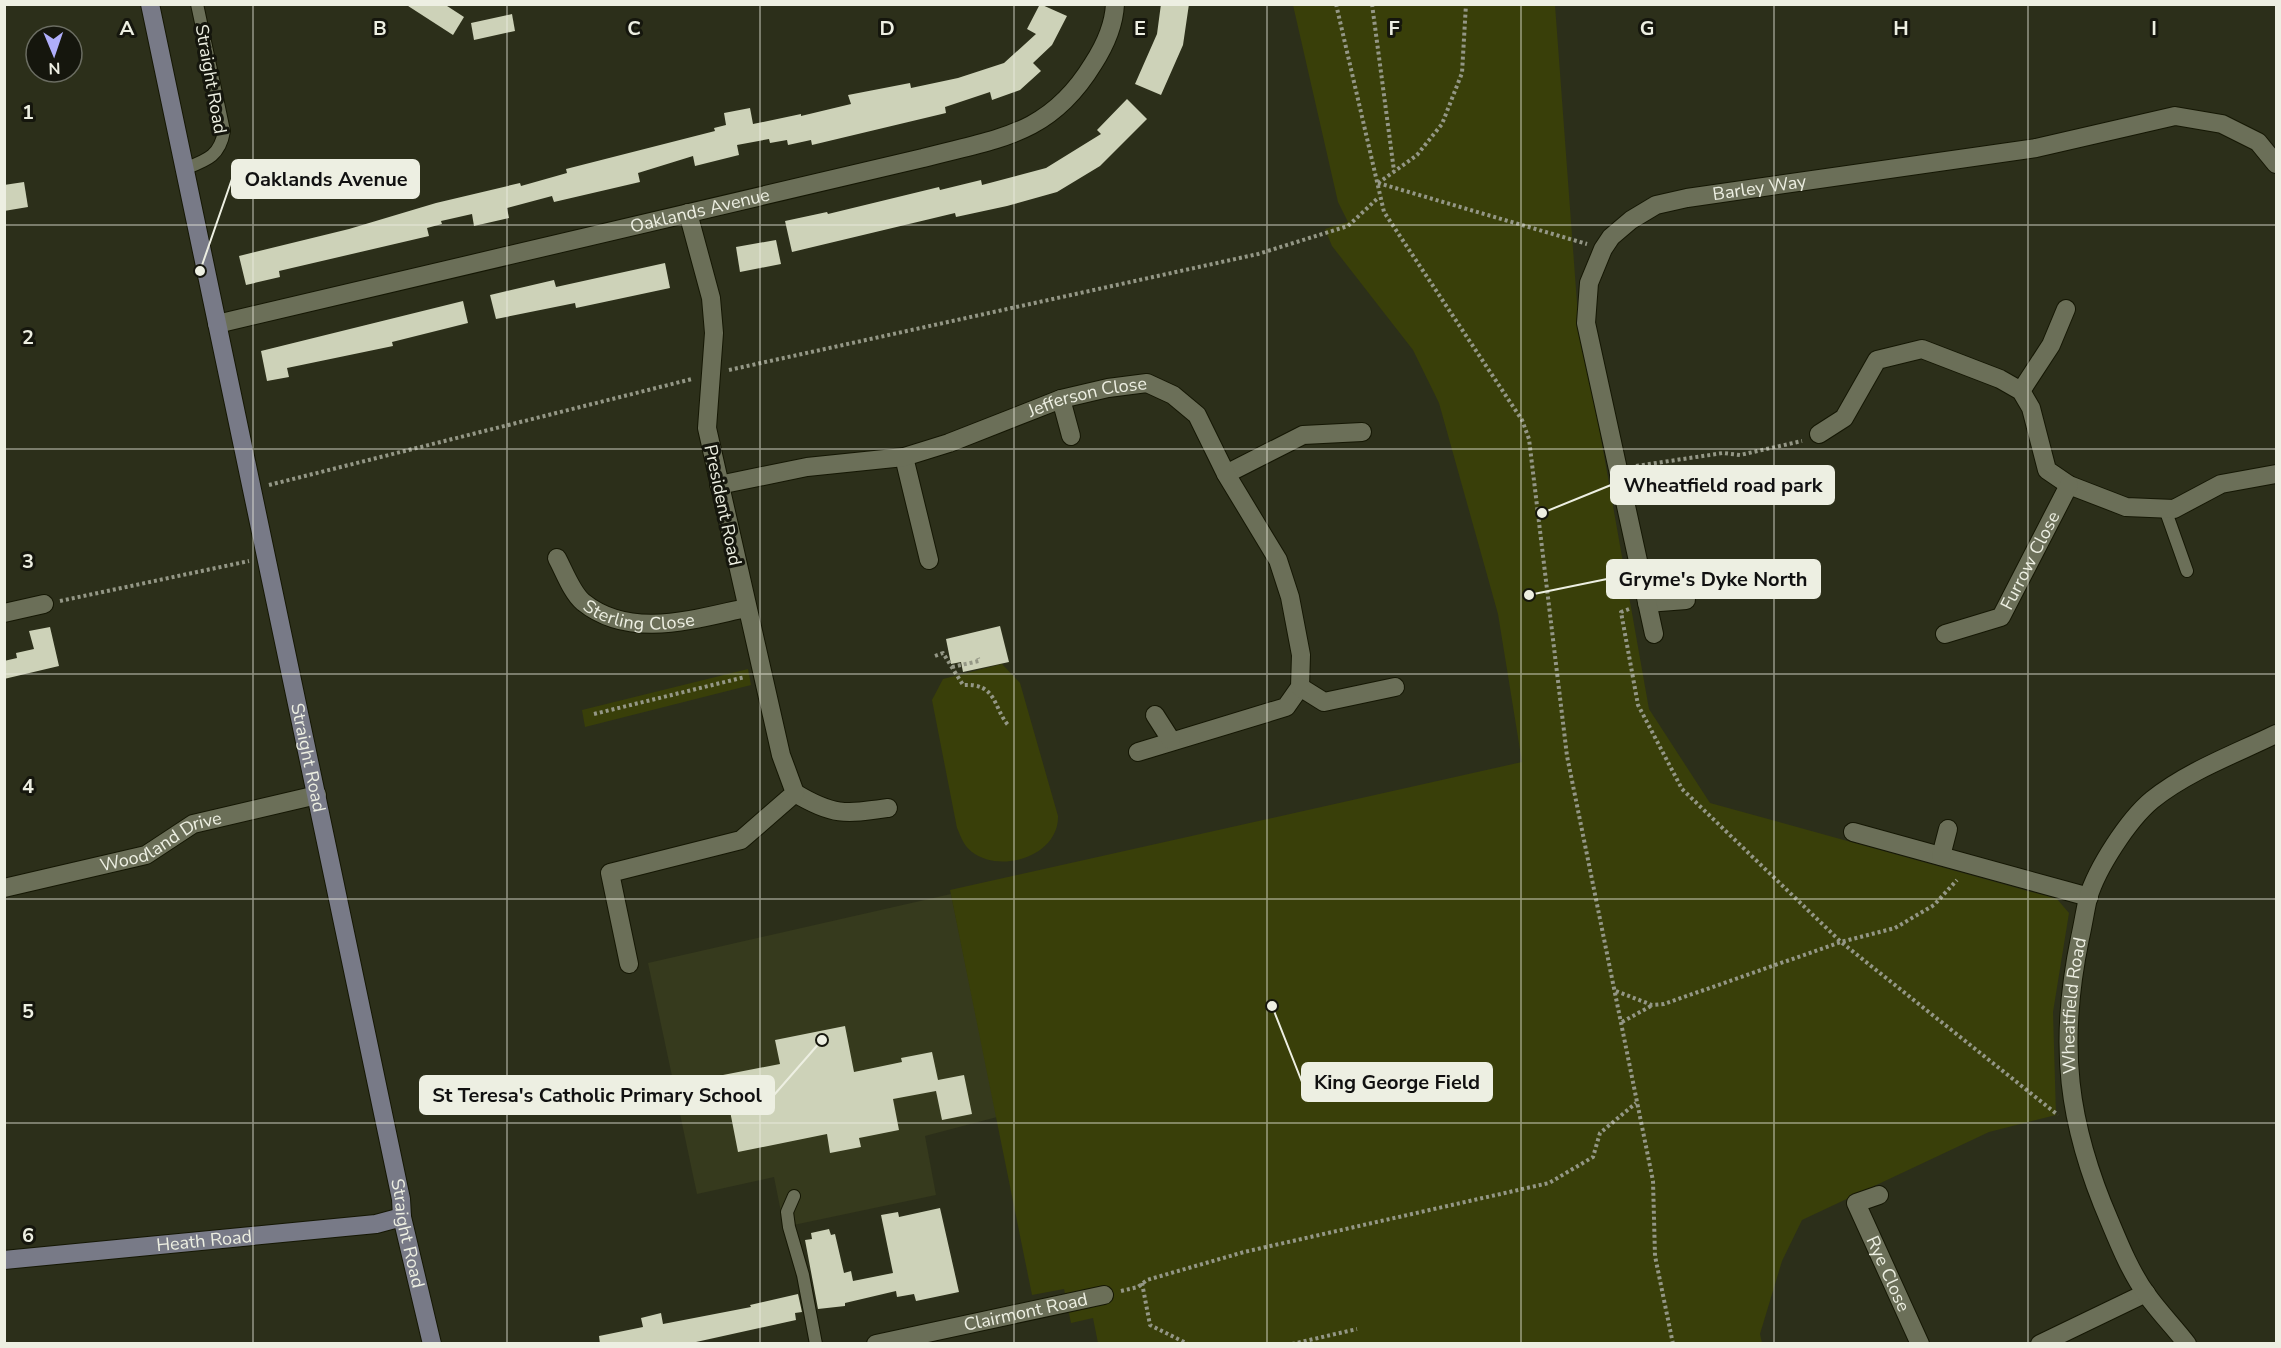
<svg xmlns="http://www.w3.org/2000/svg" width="2281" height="1348" viewBox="0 0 2281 1348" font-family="'Nunito Sans',sans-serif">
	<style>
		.built { fill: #363a1d }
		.green { fill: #393f09 }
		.building { fill: #cdd2b8 }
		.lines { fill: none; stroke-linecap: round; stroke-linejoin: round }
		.lane-casing { stroke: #151704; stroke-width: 14 }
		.street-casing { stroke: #151704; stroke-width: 20 }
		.secondary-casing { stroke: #151704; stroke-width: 20 }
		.path { stroke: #949786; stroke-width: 4; stroke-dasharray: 3 3; stroke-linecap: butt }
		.lane { stroke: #6b6f58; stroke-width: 12 }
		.street { stroke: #6b6f58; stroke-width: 18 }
		.secondary { stroke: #787a87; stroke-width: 18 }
		.grid { fill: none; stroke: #edefe2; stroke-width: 1.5; stroke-opacity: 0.55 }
		.labels { text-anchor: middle; stroke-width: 6; stroke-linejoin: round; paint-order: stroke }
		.street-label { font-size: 18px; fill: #edefe2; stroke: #15160d }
		.grid-label { font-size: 20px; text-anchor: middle; font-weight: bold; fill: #edefe2; stroke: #15160d; stroke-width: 6; stroke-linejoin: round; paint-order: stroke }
		.leader { fill: none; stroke: #edefe2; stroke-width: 2 }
		.callout-dot { fill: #edefe2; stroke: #15160d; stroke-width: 2 }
		.callout { fill: #edefe2; stroke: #edefe2; stroke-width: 2 }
		.callout-label { font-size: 20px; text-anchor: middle; font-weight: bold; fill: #111 }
	</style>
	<rect width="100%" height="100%" fill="#2c2f1a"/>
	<polygon class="built" points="951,894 997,1117 925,1136 936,1195 784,1227 774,1177 697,1194 648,963"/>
	<g class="green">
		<polygon points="1293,5 1555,5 1577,303 1649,709 1710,803 2057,899 2069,913 2053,1012 2056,1115 1989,1132 1802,1220 1782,1261 1760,1334 1762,1343 1098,1343 1093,1318 1071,1323 1064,1289 1032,1295 950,890 1522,762 1498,614 1439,403 1413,350 1332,246 1325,229 1348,222 1338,202"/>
		<path d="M1002 664 1020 683 1058 816C1059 856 1001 874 972 852 964 846 961 837 957 828L932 700 943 679Z"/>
		<polygon points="748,669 751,685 585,727 582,710"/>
	</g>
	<g class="building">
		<polygon points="405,4 444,4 464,17 453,35"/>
		<polygon points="1040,4 1067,16 1052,45 1033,63 1041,71 1020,90 992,100 990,92 945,107 946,113 812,145 811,140 788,145 787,140 770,143 769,139 737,145 739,155 695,166 693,156 638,173 640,182 554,202 552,196 507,208 509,218 474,226 472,214 441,221 442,224 427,228 429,236 279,271 280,277 246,285 239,256 349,229 436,203 520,183 521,186 567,173 566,169 715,131 714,128 726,125 724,113 750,108 753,124 801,114 801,116 851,104 848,95 910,83 911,88 958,78 1004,63 1036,34 1027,29"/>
		<polygon points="1161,4 1189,4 1183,45 1161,95 1135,84 1157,34"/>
		<polygon points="512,14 515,31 474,40 471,23"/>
		<polygon points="1127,99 1147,119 1100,166 1057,192 1007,206 956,217 955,213 792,252 785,221 827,212 828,214 939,187 940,190 981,180 982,185 1046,168 1101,134 1097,130"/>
		<polygon points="24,182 28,207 4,211 4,185"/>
		<polygon points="776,240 781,264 740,272 736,247"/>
		<polygon points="665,263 670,288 576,308 575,303 496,319 490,295 554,280 556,287"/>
		<polygon points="463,301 468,323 392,342 393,346 287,368 289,377 267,381 261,351"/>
		<polygon points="1000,626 1009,662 963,672 961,662 951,664 946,639"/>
		<polygon points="50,627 59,666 4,679 4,661 17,658 16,653 34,649 29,631"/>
		<polygon points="845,1026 854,1072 902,1062 901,1058 932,1052 938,1080 964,1075 972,1114 942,1120 936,1091 893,1099 899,1130 859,1138 861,1147 830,1153 827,1134 738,1152 723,1075 780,1064 775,1040"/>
		<polygon points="940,1208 959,1292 916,1301 914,1294 897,1297 896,1291 845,1303 845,1306 818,1309 805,1240 812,1239 811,1233 829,1229 831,1235 835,1234 844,1273 851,1271 853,1281 893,1273 881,1215 898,1212 899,1217"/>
		<polygon points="798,1294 802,1312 795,1313 796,1320 687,1344 600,1344 599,1336 643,1327 641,1318 661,1313 663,1324 751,1307 750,1305"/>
	</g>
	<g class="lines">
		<defs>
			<g id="lane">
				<path d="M184 169C207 160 220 156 224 131L197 4"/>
				<polyline points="2165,509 2187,571"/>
				<polyline points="794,1196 787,1212 789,1227 803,1275 816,1344"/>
			</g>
			<g id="street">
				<path id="s1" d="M217 324 923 158C998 138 1049 136 1093 64 1104 47 1114 25 1115 4"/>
				<polyline points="2021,391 2051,345 2066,309"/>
				<polyline points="1061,399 1071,436"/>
				<polyline points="1819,434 1844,418 1877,360 1922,349 2000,379 2021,391 2031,408 2047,470 2069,485 2126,507 2174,509 2221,484 2276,474"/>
				<polyline points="904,457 929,560"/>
				<polyline points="1226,474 1303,435 1362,432"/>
				<path id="s2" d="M719 485 807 467 904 457 949 443 1061 399 1108 388 1147 383 1173 395 1197 415 1226 474 1278 560 1290 597 1301 655 1300 687 1286 707 1138 752"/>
				<path id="s3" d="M557 558C564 571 572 593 583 602 630 640 694 619 746 608"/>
				<polyline points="1647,603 1686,600"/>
				<polyline points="4,613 44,604"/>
				<path id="s4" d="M1654 634 1586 323 1589 283 1603 249 1611 237 1631 220 1656 205 1687 198 2036 148 2175 116 2222 124 2258 142 2276 164"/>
				<path id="s5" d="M1945 634 2001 617 2069 485"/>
				<polyline points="1300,687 1324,702 1395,687"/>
				<polyline points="1155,715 1171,740"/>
				<path d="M795 793C833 816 845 814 888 808"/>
				<polyline points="1853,832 2089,897"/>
				<polyline points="1941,856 1948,829"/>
				<path id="s6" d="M4 888 146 855 193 824 317 795"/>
				<polyline points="629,964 610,873 741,840 795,793 781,755 707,428 714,333 711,298 688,213"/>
				<path id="s7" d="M1879 1195 1856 1203 1920 1344"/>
				<path id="s8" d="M876 1344 1104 1295"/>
				<polyline points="2040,1344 2146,1293"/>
				<path id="s9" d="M2187 1344C2174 1327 2159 1312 2147 1295 2131 1273 2120 1246 2110 1222 2067 1123 2058 1044 2080 938 2083 925 2085 911 2088 898 2097 868 2128 820 2152 800 2188 771 2235 754 2276 734"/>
			</g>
			<g id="secondary">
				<path id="s10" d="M150 4 401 1199 402 1217 432 1344"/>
				<path id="s11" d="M4 1260 376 1224 402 1217"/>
			</g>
		</defs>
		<use href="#lane" class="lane-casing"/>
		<use href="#street" class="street-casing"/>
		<use href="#secondary" class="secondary-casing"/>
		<g class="path">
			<polyline points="1336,4 1384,212 1522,420 1529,439 1567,756 1653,1181 1655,1256 1673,1344"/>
			<polyline points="1372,4 1394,171"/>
			<polyline points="1378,183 1587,244"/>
			<polyline points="1378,183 1417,155 1442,124 1462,73 1466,4"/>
			<polyline points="729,370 1258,254 1348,226 1378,198"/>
			<polyline points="1636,466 1723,453 1740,455 1802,441"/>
			<polyline points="269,485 692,379"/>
			<polyline points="60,601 249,561"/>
			<polyline points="1629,609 1621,612 1638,705 1682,789 1841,942 2058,1115"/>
			<path d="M935 656 943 653 963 685C997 683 993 707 1008 725"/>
			<polyline points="952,667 979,661 978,658"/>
			<polyline points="594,714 745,677"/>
			<polyline points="1616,991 1652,1005 1664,1004 1841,942 1895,928 1934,905 1957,880"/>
			<polyline points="1622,1022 1651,1006"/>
			<polyline points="1142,1283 1150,1325 1188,1344"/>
			<polyline points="1121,1291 1138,1287 1147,1280 1244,1252 1549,1183 1593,1157 1600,1133 1636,1103"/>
			<polyline points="1292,1344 1357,1329"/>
		</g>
		<use href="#lane" class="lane"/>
		<use href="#street" class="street"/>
		<use href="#secondary" class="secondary"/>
	</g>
	<path class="grid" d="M253 4V1344M507 4V1344M760 4V1344M1014 4V1344M1267 4V1344M1521 4V1344M1774 4V1344M2028 4V1344M4 225H2276M4 449H2276M4 674H2276M4 899H2276M4 1123H2276"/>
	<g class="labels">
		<g class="street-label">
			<text transform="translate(211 79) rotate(80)" y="6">Straight Road</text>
			<text dy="6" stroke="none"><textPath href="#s4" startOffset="570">Barley Way</textPath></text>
			<text dy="6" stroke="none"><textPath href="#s1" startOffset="496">Oaklands Avenue</textPath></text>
			<text dy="6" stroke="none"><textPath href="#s2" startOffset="381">Jefferson Close</textPath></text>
			<text transform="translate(723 505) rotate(78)" y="6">President Road</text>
			<text dy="6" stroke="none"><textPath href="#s5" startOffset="122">Furrow Close</textPath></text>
			<text dy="6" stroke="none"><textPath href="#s3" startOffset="111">Sterling Close</textPath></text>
			<text dy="6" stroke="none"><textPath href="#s10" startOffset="770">Straight Road</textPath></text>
			<text dy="6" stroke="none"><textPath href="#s6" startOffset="165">Woodland Drive</textPath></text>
			<text dy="6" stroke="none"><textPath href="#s9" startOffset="368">Wheatfield Road</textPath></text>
			<text dy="6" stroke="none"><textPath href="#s10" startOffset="1256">Straight Road</textPath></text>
			<text dy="6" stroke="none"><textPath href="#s11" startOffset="201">Heath Road</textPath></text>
			<text dy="6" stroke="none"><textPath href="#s7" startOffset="102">Rye Close</textPath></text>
			<text dy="6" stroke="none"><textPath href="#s8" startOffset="153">Clairmont Road</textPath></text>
		</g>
	</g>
	<g class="grid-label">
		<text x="127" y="35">A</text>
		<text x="380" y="35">B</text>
		<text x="634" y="35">C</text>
		<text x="887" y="35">D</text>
		<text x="1140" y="35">E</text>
		<text x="1394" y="35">F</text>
		<text x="1647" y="35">G</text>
		<text x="1901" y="35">H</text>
		<text x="2154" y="35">I</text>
		<text x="28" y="119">1</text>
		<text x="28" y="344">2</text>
		<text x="28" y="568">3</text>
		<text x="28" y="793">4</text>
		<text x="28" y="1018">5</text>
		<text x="28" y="1242">6</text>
	</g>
	<path class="leader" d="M200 271L232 179M1542 513L1611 485M1529 595L1607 579M1272 1006L1302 1082M822 1040L774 1095"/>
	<g class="callout-dot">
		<circle cx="200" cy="271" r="6"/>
		<circle cx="1542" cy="513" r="6"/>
		<circle cx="1529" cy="595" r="6"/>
		<circle cx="1272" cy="1006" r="6"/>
		<circle cx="822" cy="1040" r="6"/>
	</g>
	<g class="callout">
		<rect x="232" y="160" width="187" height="38" rx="6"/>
		<rect x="1611" y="466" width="223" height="38" rx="6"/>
		<rect x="1607" y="560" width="213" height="38" rx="6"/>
		<rect x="1302" y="1063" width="190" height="38" rx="6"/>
		<rect x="420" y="1076" width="354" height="38" rx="6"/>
	</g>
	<g class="callout-label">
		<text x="326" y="186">Oaklands Avenue</text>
		<text x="1723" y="492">Wheatfield road park</text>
		<text x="1713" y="586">Gryme's Dyke North</text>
		<text x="1397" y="1089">King George Field</text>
		<text x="597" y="1102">St Teresa's Catholic Primary School</text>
	</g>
	<rect width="2281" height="1348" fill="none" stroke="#edefe2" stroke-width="12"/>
	<g transform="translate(54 54) rotate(178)"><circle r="28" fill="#15160d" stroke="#6b6d62" stroke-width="1.5"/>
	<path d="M0-4.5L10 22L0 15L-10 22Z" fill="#afaefa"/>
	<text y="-9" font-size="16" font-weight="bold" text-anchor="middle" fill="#edefe2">N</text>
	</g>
</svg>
